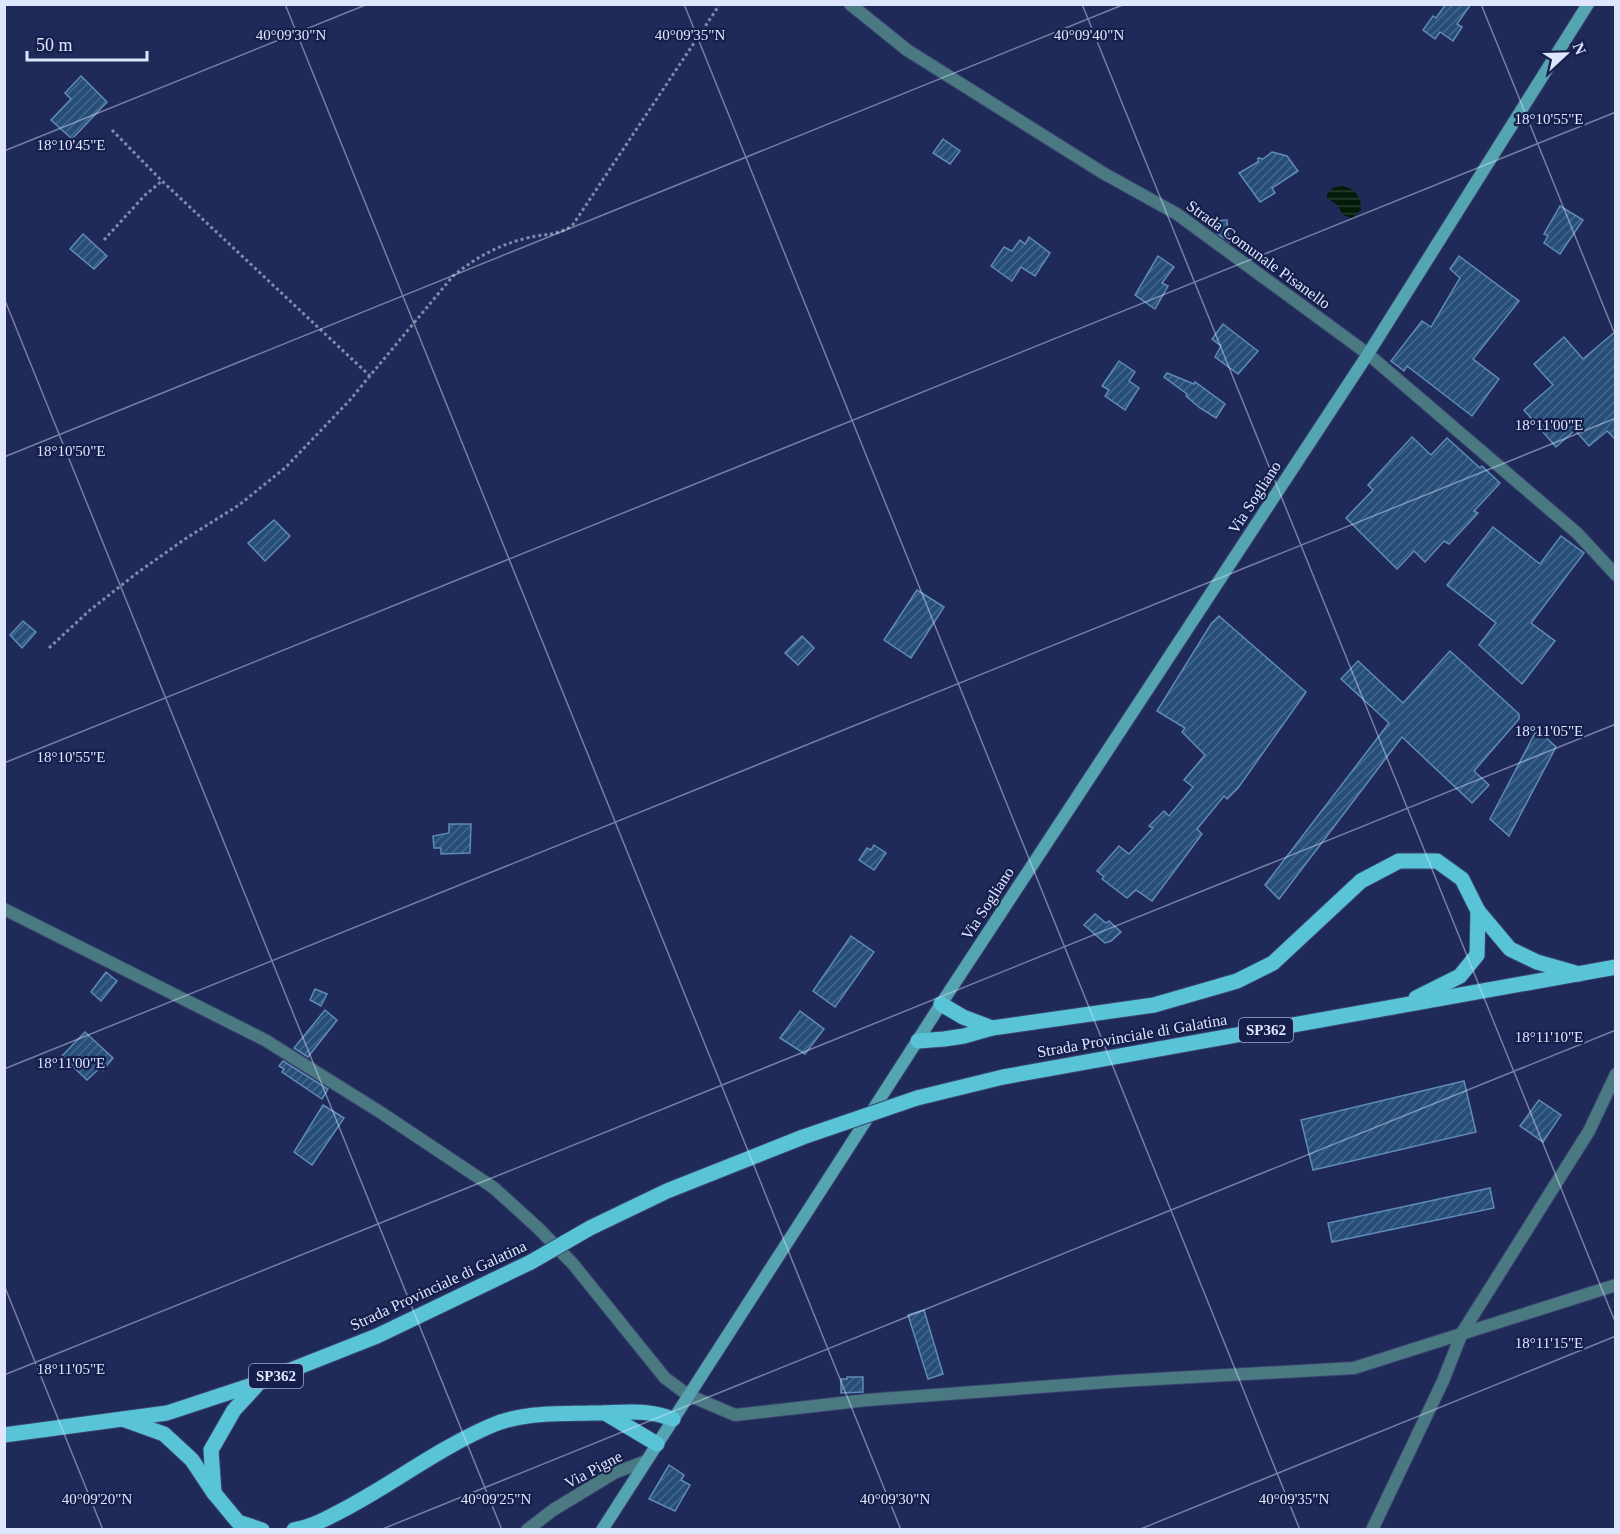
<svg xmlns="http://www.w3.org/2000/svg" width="1620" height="1534" viewBox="0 0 1620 1534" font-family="'Times New Roman',serif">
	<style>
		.water { fill: url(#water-rules) }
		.building { fill: url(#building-hatch); stroke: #608ab7; stroke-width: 1.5 }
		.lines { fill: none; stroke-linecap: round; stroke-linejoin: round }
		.street-casing { stroke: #3a446f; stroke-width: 14 }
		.secondary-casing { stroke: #3a446f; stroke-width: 14 }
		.primary-casing { stroke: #3a446f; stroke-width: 17 }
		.path { stroke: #818aad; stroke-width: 3; stroke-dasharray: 3 3; stroke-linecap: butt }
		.street { stroke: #4a7982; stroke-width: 12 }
		.secondary { stroke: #54a4b2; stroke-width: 12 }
		.primary { stroke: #59c4d7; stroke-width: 15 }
		.primary-bridge-casing { stroke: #3a446f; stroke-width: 17; stroke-linecap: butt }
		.primary-bridge { stroke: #59c4d7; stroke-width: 15 }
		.ticks { fill: none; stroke: #dee6fe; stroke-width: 1.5; stroke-opacity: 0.45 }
		.labels { text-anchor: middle; stroke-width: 4.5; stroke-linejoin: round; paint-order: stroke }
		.shield { fill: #161f4c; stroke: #a2aac9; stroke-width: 1.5 }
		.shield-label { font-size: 15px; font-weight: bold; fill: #dee6fe }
		.street-label { font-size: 16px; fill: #dee6fe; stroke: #161f4c }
		.ticks-label { font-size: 15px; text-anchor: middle; fill: #dee6fe; stroke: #161f4c; stroke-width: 4.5; stroke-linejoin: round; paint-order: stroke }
	</style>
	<defs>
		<pattern id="water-rules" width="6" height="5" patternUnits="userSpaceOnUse" patternTransform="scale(1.5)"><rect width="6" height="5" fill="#031c0a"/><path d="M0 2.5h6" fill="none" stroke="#273d2f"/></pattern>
		<pattern id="building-hatch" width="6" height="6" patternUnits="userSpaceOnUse" patternTransform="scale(1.5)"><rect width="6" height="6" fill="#264e78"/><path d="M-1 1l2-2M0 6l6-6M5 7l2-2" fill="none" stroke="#45688c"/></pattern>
	</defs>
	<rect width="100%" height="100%" fill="#1f2a58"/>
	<path class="water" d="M1343 186C1355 189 1362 197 1361 210L1352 218 1343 215 1337 205 1327 198C1326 190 1335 186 1343 186Z"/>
	<g class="building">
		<polygon points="1446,4 1471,4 1457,24 1462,27 1453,41 1440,32 1435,39 1423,30 1433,16 1436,18"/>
		<polygon points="81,76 107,102 72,139 51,120 71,99 65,93"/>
		<polygon points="943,139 960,151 950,164 933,153"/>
		<polygon points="1272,152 1287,156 1298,171 1272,188 1275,193 1260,202 1239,173 1258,162 1258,158 1263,159"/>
		<polygon points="1560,206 1583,220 1560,254 1544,243 1548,236 1544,234"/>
		<polygon points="1227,220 1229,242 1217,233 1215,221"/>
		<polygon points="83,234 107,256 94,269 70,249"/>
		<polygon points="1029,237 1050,253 1035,276 1021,267 1012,281 991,266 1004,247 1012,251 1020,240 1025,244"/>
		<polygon points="1158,256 1174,267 1162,283 1168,286 1155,309 1135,295"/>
		<polygon points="1459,256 1519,301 1473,359 1499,379 1472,416 1407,366 1404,371 1391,361 1422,321 1431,327 1460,278 1450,269"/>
		<polygon points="1223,324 1258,351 1238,374 1215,357 1221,346 1212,339"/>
		<polygon points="1616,331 1616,440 1607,431 1589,446 1575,430 1556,447 1524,410 1553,385 1534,364 1564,337 1583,359"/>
		<polygon points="1119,361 1135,372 1129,381 1139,388 1125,410 1105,396 1109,390 1102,386"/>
		<polygon points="1167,373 1194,384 1195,382 1225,404 1216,418 1200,408 1186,396 1187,394 1164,377"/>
		<polygon points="1412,437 1431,455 1447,438 1480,468 1482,466 1500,483 1474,511 1478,513 1449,544 1444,541 1425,562 1414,551 1397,569 1346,518 1373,490 1368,485"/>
		<polygon points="274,520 290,536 265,561 248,543"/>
		<polygon points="1493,527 1540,564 1561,536 1584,553 1531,623 1555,641 1522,684 1479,645 1496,623 1447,585"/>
		<polygon points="917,590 944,607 911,658 884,640"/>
		<polygon points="1219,616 1306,692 1238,788 1227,799 1224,796 1197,829 1202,834 1152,901 1136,890 1127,898 1102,879 1104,877 1097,871 1119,846 1129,854 1153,828 1149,826 1164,811 1169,816 1193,787 1184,780 1205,755 1182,732 1185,728 1157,711 1211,624"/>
		<polygon points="23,621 36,632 22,648 10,635"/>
		<polygon points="802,636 814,648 798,665 785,653"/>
		<polygon points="1450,651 1519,714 1519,719 1474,771 1489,785 1472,803 1402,737 1279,899 1265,885 1389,723 1341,679 1358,661 1403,703"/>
		<polygon points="1535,733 1541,733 1556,747 1509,836 1490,819"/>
		<polygon points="449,824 471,824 470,853 441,854 441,848 434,848 433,836 449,833"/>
		<polygon points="874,845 886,853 874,870 859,860 867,848 871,850"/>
		<polygon points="1095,914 1106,923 1109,921 1121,932 1111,941 1105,943 1084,925"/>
		<polygon points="851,936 874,952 835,1007 813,991"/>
		<polygon points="106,972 117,981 101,1001 91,992"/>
		<polygon points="315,989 327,994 321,1006 310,1000"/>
		<polygon points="325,1010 337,1020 308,1057 294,1048"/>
		<polygon points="800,1011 824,1029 805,1054 780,1038"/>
		<polygon points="85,1032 113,1058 103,1070 101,1067 87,1080 62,1056"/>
		<polygon points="283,1061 328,1089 322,1099 282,1072 284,1069 279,1066"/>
		<polygon points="1464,1081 1476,1132 1313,1170 1301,1120"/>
		<polygon points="1539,1100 1561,1115 1543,1142 1520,1126"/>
		<polygon points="323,1105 344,1118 312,1165 294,1152"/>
		<polygon points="1490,1188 1494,1208 1332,1242 1328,1223"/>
		<polygon points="924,1310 943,1374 928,1379 908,1315"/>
		<polygon points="847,1377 863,1377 863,1392 841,1393 841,1379 847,1379"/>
		<polygon points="669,1465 684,1475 681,1480 690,1485 675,1511 649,1499"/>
	</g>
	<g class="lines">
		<defs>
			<g id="street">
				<polyline points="850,4 907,50 1103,173 1177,214 1368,354 1577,533 1616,575"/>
				<polyline points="4,909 265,1040 380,1112 494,1188 538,1228 573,1264 665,1378 688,1395 735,1415 867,1400 1121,1381 1354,1368 1616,1285"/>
				<polyline points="527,1530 553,1510 614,1473 646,1461"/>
				<polyline points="1372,1530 1443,1381 1462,1333 1589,1131 1616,1074"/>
			</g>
			<polyline id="secondary" points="602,1530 941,1004 1368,354 1588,4"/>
			<g id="primary">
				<polyline points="1416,998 1460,976 1477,955 1478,911"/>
				<polyline points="941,1004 963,1017 992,1028"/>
				<polyline points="918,1041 944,1039 964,1036 992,1028 1154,1005 1237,981 1273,963 1361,881 1399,861 1437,861 1462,879 1478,911 1510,949 1537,962 1579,974"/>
				<polyline points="917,1098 1003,1077 1616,967"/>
				<polyline points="590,1228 667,1191 803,1137"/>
				<polyline points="605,1413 657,1444"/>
				<polyline points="125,1420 164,1434 192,1460 214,1493 238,1522 262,1530"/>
				<polyline points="4,1435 167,1413 258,1383 377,1336 531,1262"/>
				<polyline points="214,1493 211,1450 234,1410 257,1385"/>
				<path d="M294 1530C312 1527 325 1519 341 1511 391 1485 436 1450 488 1427 520 1412 557 1414 592 1413 621 1413 644 1408 673 1419"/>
			</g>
		</defs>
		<use href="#street" class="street-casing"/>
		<use href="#secondary" class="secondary-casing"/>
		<use href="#primary" class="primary-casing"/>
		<g class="path">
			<polyline points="112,130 162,181 370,376"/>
			<polyline points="104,240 145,195 162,181"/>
			<path d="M49 648 90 610 137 573 185 539 239 505 285 468 349 401 453 276C475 258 498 245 527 238 547 233 552 237 572 226L720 4"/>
		</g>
		<use href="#street" class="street"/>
		<use href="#secondary" class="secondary"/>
		<use href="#primary" class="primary"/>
		<defs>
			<g id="primary-bridge">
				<polyline points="803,1137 917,1098"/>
				<polyline points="531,1262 590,1228"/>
			</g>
		</defs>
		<use href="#primary-bridge" class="primary-bridge-casing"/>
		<use href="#primary-bridge" class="primary-bridge"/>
	</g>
	<path class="ticks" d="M285 4 901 1530M684 4 1300 1530M1082 4 1616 1324M1481 4 1616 337M4 151 368 4M4 298 502 1530M4 457 1125 4M4 763 1616 112M4 1069 1616 418M4 1285 103 1530M4 1375 1616 724M380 1530 1616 1030M1138 1530 1616 1336"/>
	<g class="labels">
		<g class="shield">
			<rect x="1239" y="1018" width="54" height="24" rx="4.5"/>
			<rect x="249" y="1364" width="54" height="24" rx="4.5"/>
		</g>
		<g class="shield-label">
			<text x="1266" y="1035">SP362</text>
			<text x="276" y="1381">SP362</text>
		</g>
		<g class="street-label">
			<text transform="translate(1259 254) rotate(36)" y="6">Strada Comunale Pisanello</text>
			<text transform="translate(1254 497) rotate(-57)" y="6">Via Sogliano</text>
			<text transform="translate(987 903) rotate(-57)" y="6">Via Sogliano</text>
			<text transform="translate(1132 1035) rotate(-10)" y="6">Strada Provinciale di Galatina</text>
			<text transform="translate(438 1285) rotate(-25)" y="6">Strada Provinciale di Galatina</text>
			<text transform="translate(593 1469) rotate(-28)" y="6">Via Pigne</text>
		</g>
	</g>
	<g class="ticks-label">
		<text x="291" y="40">40°09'30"N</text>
		<text x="690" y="40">40°09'35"N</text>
		<text x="1089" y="40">40°09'40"N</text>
		<text x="1549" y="124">18°10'55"E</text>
		<text x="71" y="150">18°10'45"E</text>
		<text x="1549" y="430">18°11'00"E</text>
		<text x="71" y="456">18°10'50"E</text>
		<text x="1549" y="736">18°11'05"E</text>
		<text x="71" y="762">18°10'55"E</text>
		<text x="1549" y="1042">18°11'10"E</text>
		<text x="71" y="1068">18°11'00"E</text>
		<text x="1549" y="1348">18°11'15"E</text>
		<text x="71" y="1374">18°11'05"E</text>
		<text x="97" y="1504">40°09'20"N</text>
		<text x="496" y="1504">40°09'25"N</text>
		<text x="895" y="1504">40°09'30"N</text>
		<text x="1294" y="1504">40°09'35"N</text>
	</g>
	<rect width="1620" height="1534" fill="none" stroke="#dee6fe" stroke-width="12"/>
	<g transform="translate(1566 54) rotate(68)" stroke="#161f4c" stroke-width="4.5" paint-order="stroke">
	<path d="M0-4.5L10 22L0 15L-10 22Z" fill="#dee6fe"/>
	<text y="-9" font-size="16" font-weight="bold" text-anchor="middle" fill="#dee6fe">N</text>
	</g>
	<path d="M27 51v9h120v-9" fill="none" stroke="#dee6fe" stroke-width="3"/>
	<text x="36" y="51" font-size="18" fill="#dee6fe" stroke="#161f4c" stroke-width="4.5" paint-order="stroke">50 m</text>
</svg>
